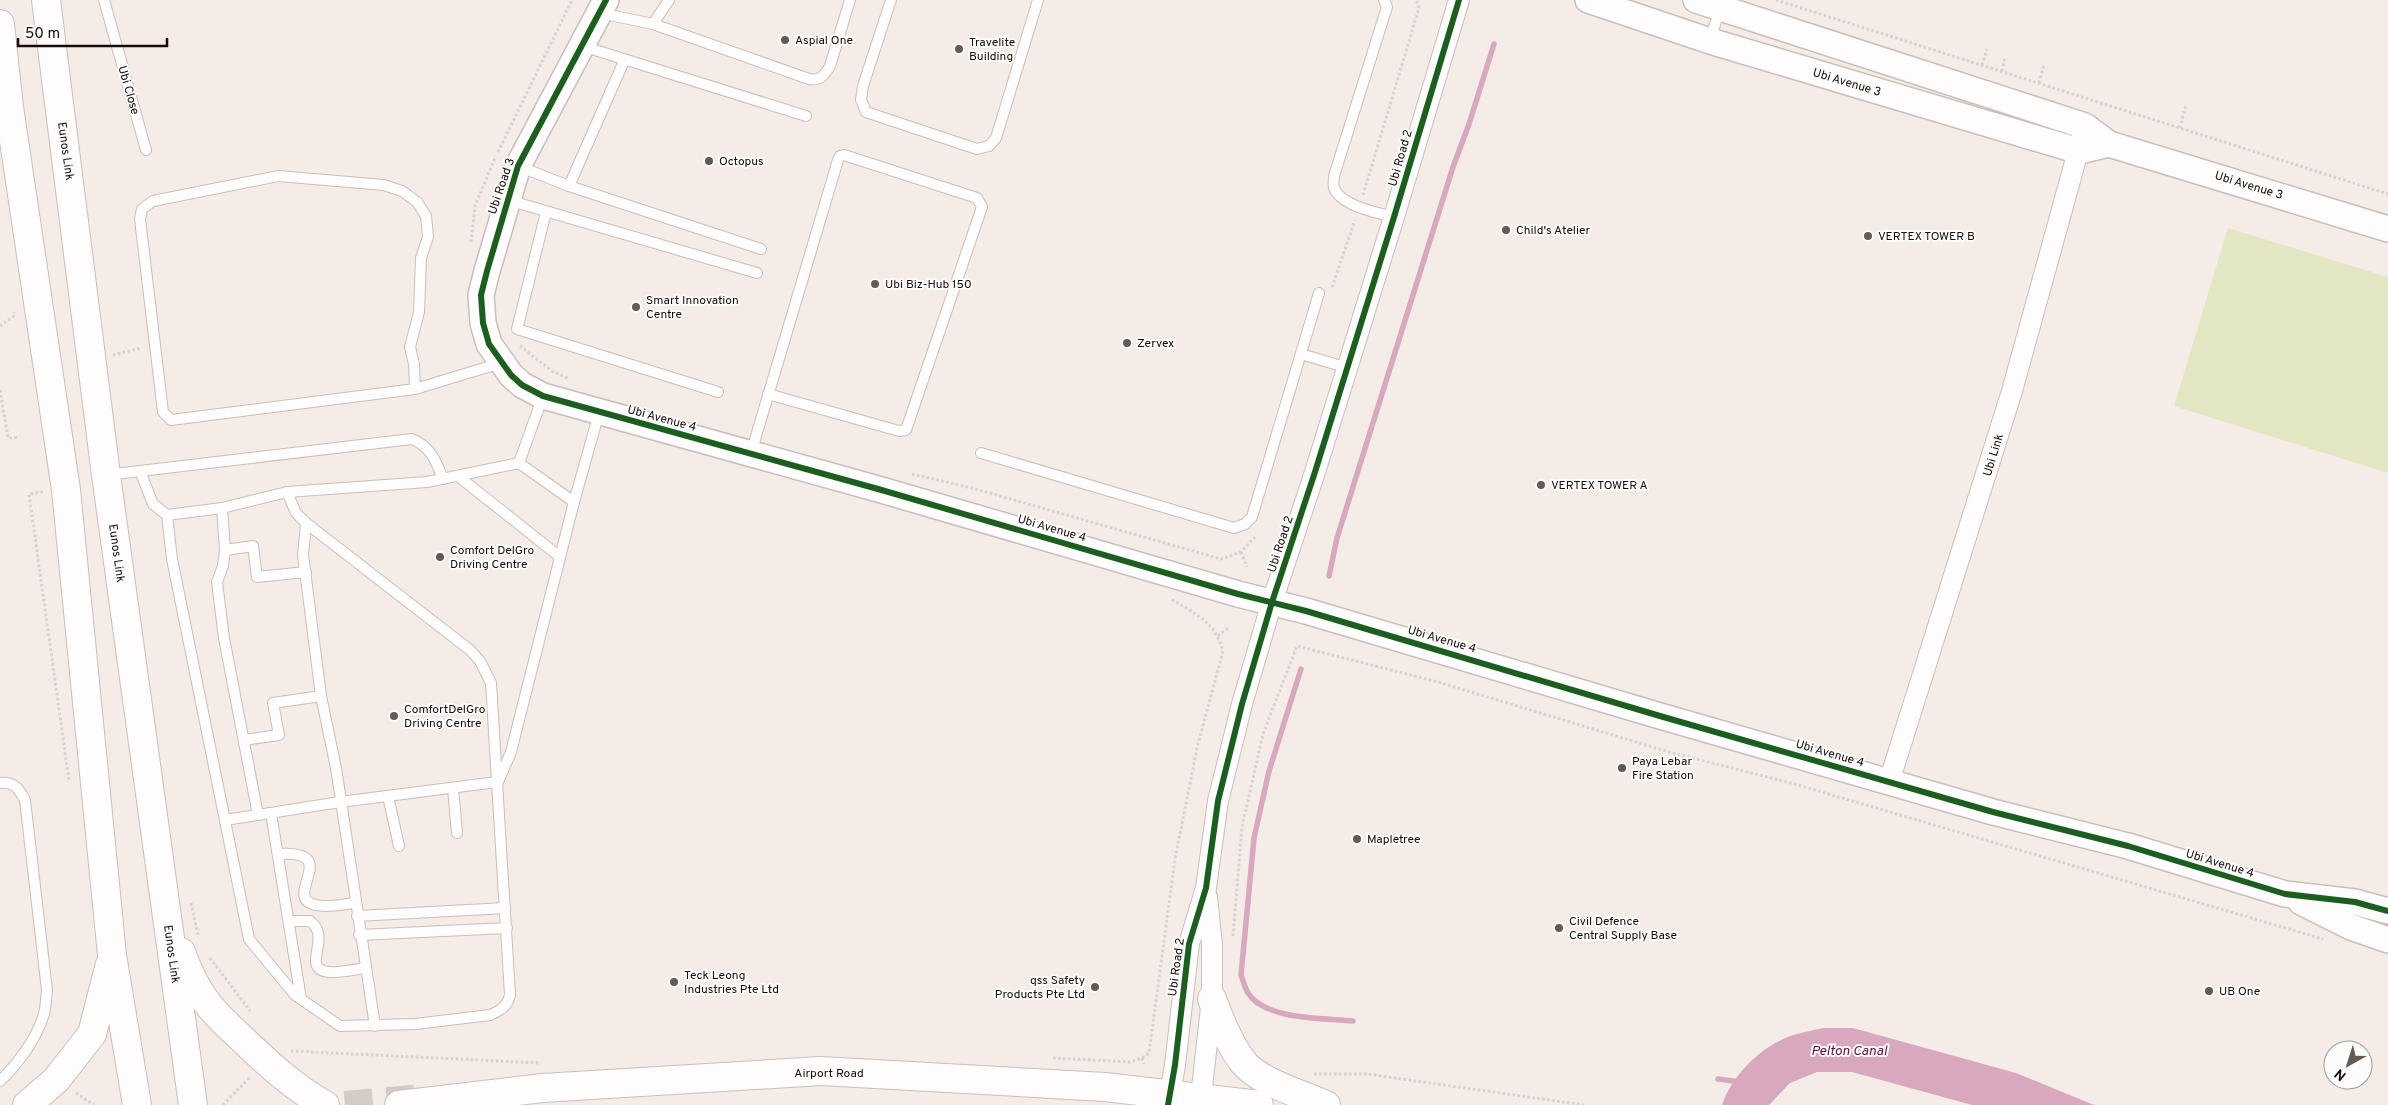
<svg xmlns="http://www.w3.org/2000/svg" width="2388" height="1105" viewBox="0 0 2388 1105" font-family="Overpass,sans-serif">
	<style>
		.green { fill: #e2e6c3 }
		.water { fill: #d8a8bf }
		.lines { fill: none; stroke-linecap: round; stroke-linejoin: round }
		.stream { stroke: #d8a8bf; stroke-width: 5.5 }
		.motorway-tunnel { stroke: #d4cac6; stroke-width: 28; stroke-dasharray: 28 14; stroke-linecap: butt }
		.service-casing { stroke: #c9bfb9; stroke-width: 12 }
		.minor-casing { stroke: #c9bfb9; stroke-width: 22 }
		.tertiary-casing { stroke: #c9bfb9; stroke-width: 28 }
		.primary-casing { stroke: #c9bfb9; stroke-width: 30 }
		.trunk-casing { stroke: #c9bfb9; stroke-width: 30 }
		.path { stroke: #d4d1d0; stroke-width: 3; stroke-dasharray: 2.5 2.5; stroke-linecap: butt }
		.service { stroke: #fefcfc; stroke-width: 10 }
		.minor { stroke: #fefcfc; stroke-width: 20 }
		.tertiary { stroke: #fefcfc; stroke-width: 25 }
		.primary { stroke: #fefcfc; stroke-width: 28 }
		.trunk { stroke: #fefcfc; stroke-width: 28 }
		.cycleway-casing { stroke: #fcfcfc; stroke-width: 9 }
		.cycleway { stroke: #1b5e20; stroke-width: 6 }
		.poi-dot { fill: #645a54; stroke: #fcfcfc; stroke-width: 2 }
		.labels { text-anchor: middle; stroke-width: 4; stroke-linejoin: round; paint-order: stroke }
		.poi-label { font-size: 12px; fill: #160b05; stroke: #fcfcfc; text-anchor: start }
		.street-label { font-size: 12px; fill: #160b05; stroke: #fcfcfc }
		.water-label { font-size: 14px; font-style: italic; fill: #5c1041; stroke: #fcfcfc }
	</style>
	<rect width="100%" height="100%" fill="#f5ece8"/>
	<polygon class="green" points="2228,228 2388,277 2388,473 2174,406"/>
	<path class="water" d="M1824 1028H1853L2016 1073 2094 1105H1972L1852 1072H1817L1790 1083 1769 1105H1722C1733 1074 1761 1046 1793 1035 1803 1032 1814 1030 1824 1028Z"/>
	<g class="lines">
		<g class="stream">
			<polyline points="1329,576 1337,538 1453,167 1469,124 1494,44"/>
			<path d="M1301 669 1269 771 1254 838 1241 975C1243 980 1245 988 1248 993 1265 1020 1323 1018 1353 1021"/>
			<polyline points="1718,1079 1741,1082"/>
		</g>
		<g class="motorway-tunnel">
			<polyline points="481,1102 522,1105"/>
			<polyline points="345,1105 423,1098"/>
		</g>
		<defs>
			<g id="service">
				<polyline points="104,0 146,150"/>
				<polyline points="891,0 863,86 861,100 866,112 977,149 989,146 996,138 1038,0"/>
				<path d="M1384 0 1387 7 1334 176C1334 179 1333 185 1334 188 1341 206 1378 213 1394 217"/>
				<path d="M600 13 653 24 809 79C820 81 824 76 830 66L850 0"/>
				<polyline points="653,24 669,0"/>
				<polyline points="1710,41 1720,8"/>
				<polyline points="582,46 806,116"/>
				<polyline points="518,166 569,186 761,249"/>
				<polyline points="569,186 624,61"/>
				<polyline points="508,200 757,273"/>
				<polyline points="546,212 517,329 718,392"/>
				<polyline points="1301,354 1348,368"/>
				<polyline points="415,389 414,364 410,347 419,312 421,258 428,237 426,216 417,202 402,191 384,185 278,176 153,201 142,209 140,219 163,412 171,420 415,389 501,363"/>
				<polyline points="751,453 838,160 840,156 844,155 977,198 982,207 906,430 899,431 768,394"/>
				<polyline points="981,453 1234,528 1245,524 1252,517 1319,293"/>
				<polyline points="519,463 543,396"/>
				<path d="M140 471 153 504 167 515 172 559 249 939 295 995 340 1026 415 1024 490 1015C501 1010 507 1007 510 995L491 683 480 661 470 650 306 523 296 513 287 492"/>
				<path d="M106 475 412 439C431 447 436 461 443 479"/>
				<polyline points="458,476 560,557"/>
				<polyline points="222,508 225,550 223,566 217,582 224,638 258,815"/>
				<polyline points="167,515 222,508 287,492 427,482 519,463 574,502"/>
				<polyline points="306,523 303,555 321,696 336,768 375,1026"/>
				<polyline points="225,550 253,546 257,577 306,572"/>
				<polyline points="244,740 279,735 273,703 321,696"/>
				<polyline points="498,782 511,752 574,502 599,413"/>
				<path d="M0 783C14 781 19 789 25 800L47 990C46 998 46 1006 44 1014 37 1038 18 1064 0 1081"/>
				<polyline points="453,788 457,833"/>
				<polyline points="388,796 399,846"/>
				<polyline points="271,813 301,999"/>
				<polyline points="225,820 340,802 497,782"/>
				<path d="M279 854C344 850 280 898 316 905 328 908 343 904 355 903"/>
				<polyline points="357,916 505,908"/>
				<path d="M290 921H310C333 938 299 969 329 972 340 973 353 970 364 968"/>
				<polyline points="359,935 507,928"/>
			</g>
			<g id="minor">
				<polyline points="1889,782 2012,391 2082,137"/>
				<polyline points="1168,1105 1175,1065 1189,944 1206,888 1218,801 1242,704 1272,602 1315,472 1394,217 1459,0"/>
				<polyline points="1200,1105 1212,999 1212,945 1207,897"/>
			</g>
			<g id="tertiary">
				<polyline points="606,0 518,166 487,271 481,295 483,323 489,344 511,375 522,385 543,396 878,489 1238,594 1306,611 1660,716 1993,812 2128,846 2285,894 2355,902 2388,911"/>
				<polyline points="1588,0 1710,41 2079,151 2109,144"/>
				<polyline points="1696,0 2085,126 2109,144 2388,229"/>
				<polyline points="2301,902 2351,927 2388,940"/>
			</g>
			<g id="primary">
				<path d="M1212 999C1220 1021 1229 1044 1243 1062 1260 1083 1302 1094 1326 1105"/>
				<polyline points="399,1105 543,1088 821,1071 1105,1087 1259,1105"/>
			</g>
			<g id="trunk">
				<polyline points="46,0 106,475 193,1105"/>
				<polyline points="0,24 9,107 66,490 112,955 137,1105"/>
				<path d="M181 952C187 969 194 985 205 1000 214 1013 227 1025 239 1036 266 1062 293 1087 325 1105"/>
				<polyline points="27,1105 56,1080 92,1034 110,964"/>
			</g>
		</defs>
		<use href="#service" class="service-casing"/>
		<use href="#minor" class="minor-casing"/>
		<use href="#tertiary" class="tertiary-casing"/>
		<use href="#primary" class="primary-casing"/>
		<use href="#trunk" class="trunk-casing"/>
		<g class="path">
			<polyline points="1776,0 2388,194"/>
			<polyline points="1982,65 1987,49"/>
			<polyline points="2002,71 2005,57"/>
			<polyline points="2039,83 2044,65"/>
			<polyline points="2180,128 2186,104"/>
			<polyline points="498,152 572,0"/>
			<polyline points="1363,195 1419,8 1416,0"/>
			<polyline points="471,242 475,206 495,158"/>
			<polyline points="1332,287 1355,220"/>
			<polyline points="0,326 14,316 14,312"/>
			<polyline points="520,346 552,371 569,379"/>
			<polyline points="113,355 141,348"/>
			<polyline points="0,390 8,438 19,437"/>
			<polyline points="912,474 972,488 1221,559 1241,552 1257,535"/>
			<polyline points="43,492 29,494 69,781"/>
			<polyline points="1241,552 1247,567"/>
			<polyline points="1218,636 1228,628"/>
			<polyline points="191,903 198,935"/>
			<polyline points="1233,936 1242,827 1263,734 1297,646 1438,682 1669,752 1791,783 2323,939"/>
			<polyline points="210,958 250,1011"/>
			<polyline points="291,1051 539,1063"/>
			<path d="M1053 1058 1130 1062 1142 1058 1149 1053 1175 859 1197 748 1223 651C1214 621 1197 615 1171 599"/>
			<polyline points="1142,1058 1144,1064"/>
			<polyline points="1314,1074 1367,1074 1584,1105"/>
			<polyline points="76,1093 94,1105"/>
			<polyline points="223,1105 250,1077"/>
		</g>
		<use href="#service" class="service"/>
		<use href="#minor" class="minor"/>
		<use href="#tertiary" class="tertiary"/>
		<use href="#primary" class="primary"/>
		<use href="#trunk" class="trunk"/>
		<defs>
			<g id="cycleway">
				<polyline points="606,0 518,166 487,271 481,295 483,323 489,344 511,375 522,385 543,396 878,489 1238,594 1306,611 1660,716 1993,812 2128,846 2285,894 2355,902 2388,911"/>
				<polyline points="1168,1105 1175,1065 1189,944 1206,888 1218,801 1242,704 1272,602 1315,472 1394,217 1459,0"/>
			</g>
		</defs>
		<use href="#cycleway" class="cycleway-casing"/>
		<use href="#cycleway" class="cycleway"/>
	</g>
	<g class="poi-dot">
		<circle cx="785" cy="40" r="5"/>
		<circle cx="959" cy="49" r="5"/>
		<circle cx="709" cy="161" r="5"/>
		<circle cx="1506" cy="230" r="5"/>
		<circle cx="1868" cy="236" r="5"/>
		<circle cx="875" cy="284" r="5"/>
		<circle cx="636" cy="307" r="5"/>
		<circle cx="1127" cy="343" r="5"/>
		<circle cx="1541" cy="485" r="5"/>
		<circle cx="440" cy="557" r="5"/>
		<circle cx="394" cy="716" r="5"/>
		<circle cx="1622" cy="768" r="5"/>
		<circle cx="1357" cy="839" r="5"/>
		<circle cx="1559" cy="928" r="5"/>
		<circle cx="674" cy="982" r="5"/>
		<circle cx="1095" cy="987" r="5"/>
		<circle cx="2209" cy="991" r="5"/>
	</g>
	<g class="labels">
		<g class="poi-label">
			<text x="795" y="44">Aspial One</text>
			<text x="969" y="46">Travelite<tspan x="969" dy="14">Building</tspan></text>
			<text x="719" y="165">Octopus</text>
			<text x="1516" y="234">Child's Atelier</text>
			<text x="1878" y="240">VERTEX TOWER B</text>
			<text x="885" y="288">Ubi Biz-Hub 150</text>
			<text x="646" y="304">Smart Innovation<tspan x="646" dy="14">Centre</tspan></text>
			<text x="1137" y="347">Zervex</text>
			<text x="1551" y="489">VERTEX TOWER A</text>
			<text x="450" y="554">Comfort DelGro<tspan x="450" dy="14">Driving Centre</tspan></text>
			<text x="404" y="713">ComfortDelGro<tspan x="404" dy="14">Driving Centre</tspan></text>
			<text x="1632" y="765">Paya Lebar<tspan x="1632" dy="14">Fire Station</tspan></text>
			<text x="1367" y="843">Mapletree</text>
			<text x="1569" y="925">Civil Defence<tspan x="1569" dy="14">Central Supply Base</tspan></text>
			<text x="684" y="979">Teck Leong<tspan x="684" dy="14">Industries Pte Ltd</tspan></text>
			<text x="1085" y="984" text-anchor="end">qss Safety<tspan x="1085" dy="14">Products Pte Ltd</tspan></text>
			<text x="2219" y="995">UB One</text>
		</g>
		<g class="street-label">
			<text transform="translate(1847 82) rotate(17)" y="4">Ubi Avenue 3</text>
			<text transform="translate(129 90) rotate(74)" y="4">Ubi Close</text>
			<text transform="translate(66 151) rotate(82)" y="4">Eunos Link</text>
			<text transform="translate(1400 158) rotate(-74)" y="4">Ubi Road 2</text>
			<text transform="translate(2249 185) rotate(17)" y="4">Ubi Avenue 3</text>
			<text transform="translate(501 186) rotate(-71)" y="4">Ubi Road 3</text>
			<text transform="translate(662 418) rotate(15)" y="4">Ubi Avenue 4</text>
			<text transform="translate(1993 455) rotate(-73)" y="4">Ubi Link</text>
			<text transform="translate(1052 528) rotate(16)" y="4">Ubi Avenue 4</text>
			<text transform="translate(1280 544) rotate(-72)" y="4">Ubi Road 2</text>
			<text transform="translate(117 553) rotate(82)" y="4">Eunos Link</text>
			<text transform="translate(1442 639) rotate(16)" y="4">Ubi Avenue 4</text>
			<text transform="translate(1830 753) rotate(16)" y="4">Ubi Avenue 4</text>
			<text transform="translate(2220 863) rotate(17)" y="4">Ubi Avenue 4</text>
			<text transform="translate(172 954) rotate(82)" y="4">Eunos Link</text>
			<text transform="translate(1176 967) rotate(-82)" y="4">Ubi Road 2</text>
			<text x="829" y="1077">Airport Road</text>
		</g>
		<g class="water-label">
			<text x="1849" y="1055">Pelton Canal</text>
		</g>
	</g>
	<g transform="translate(2348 1065) rotate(219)"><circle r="24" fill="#fcfcfc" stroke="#a09c99"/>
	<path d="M0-4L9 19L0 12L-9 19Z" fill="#645a54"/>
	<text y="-8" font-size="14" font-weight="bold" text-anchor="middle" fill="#160b05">N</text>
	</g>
	<path d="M18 38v8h149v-8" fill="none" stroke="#160b05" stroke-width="2.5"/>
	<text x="25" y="38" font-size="15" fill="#160b05" stroke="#fcfcfc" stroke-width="4" paint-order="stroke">50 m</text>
</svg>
